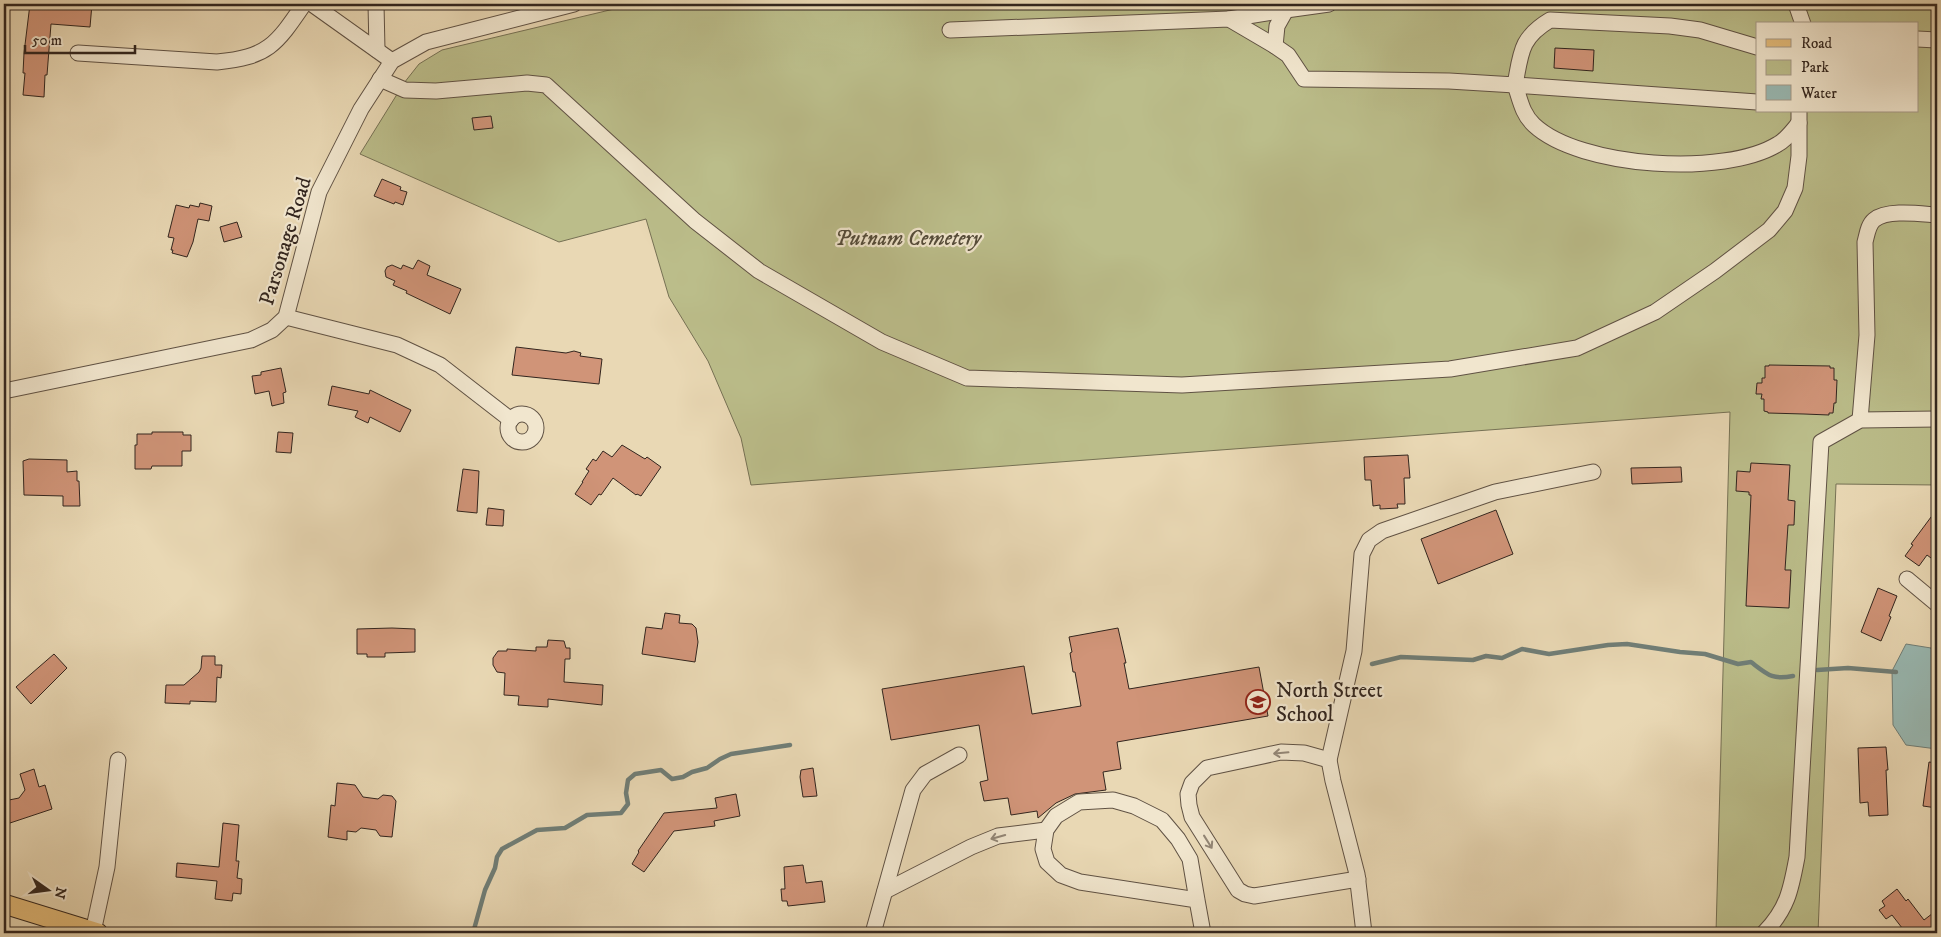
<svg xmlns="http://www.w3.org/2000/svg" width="1941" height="937" viewBox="0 0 1941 937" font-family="'IM FELL DW Pica',serif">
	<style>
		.green { fill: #bbbd8a; stroke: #767154; fill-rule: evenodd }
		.water { fill: #99b9b3; stroke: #707e77 }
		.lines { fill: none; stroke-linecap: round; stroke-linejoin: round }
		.stream { stroke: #707e77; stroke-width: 4.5 }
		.building { fill: #d09478; stroke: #32251e }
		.minor-casing { stroke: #605244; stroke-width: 17 }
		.major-casing { stroke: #32251e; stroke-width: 21 }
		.minor { stroke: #f1e6ce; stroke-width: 15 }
		.major { stroke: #e4bc7a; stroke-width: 19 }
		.oneway { stroke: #928676 }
		.labels { text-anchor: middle; stroke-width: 4.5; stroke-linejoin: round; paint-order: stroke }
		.park-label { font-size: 21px; font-style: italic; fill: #544b39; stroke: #f1e6ce }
		.street-label { font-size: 21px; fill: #32251e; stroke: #f1e6ce }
		.poi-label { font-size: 21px; fill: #32251e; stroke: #f1e6ce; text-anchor: start }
	</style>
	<rect width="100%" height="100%" fill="#e9d8b4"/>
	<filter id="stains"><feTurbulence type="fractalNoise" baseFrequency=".004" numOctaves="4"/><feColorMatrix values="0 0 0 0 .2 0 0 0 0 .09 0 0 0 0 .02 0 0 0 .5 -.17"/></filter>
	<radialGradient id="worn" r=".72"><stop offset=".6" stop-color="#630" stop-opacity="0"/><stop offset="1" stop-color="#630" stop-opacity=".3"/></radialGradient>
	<path class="green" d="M635 4H1937V485L1836 484 1818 933H1716L1730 412 751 485 741 438 708 361 669 297 646 219 559 242 360 154 404 83 419 64 442 50ZM1757 24H1917V111H1757Z"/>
	<polygon class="water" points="1906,644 1931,648 1934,657 1937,658 1937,749 1906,745 1893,725 1892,671"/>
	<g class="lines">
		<g class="stream">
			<path d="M1372 664 1401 657 1473 660 1486 656 1502 658 1522 649 1549 654 1608 645 1627 644 1680 652 1705 654 1738 664 1751 662C1768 675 1772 680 1793 676"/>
			<polyline points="1817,670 1848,668 1896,672"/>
			<polyline points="473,933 485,890 495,868 497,857 502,849 537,830 565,828 587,815 621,813 628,804 626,793 628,780 635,774 661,770 672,779 683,777 692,772 707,768 720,759 731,754 790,745"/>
		</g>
	</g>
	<g class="building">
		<polygon points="30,4 92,4 90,27 51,24 47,75 45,75 44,97 23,95 25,73 23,73 24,53"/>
		<polygon points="1555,48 1594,50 1593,71 1554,68"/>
		<polygon points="491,116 493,128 474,130 472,118"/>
		<polygon points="382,179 401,187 400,190 407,192 403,205 395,202 394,204 374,196"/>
		<polygon points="200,203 212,206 209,221 198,219 193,242 187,257 172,253 173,250 171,250 174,238 168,237 176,205 189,208 190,205 199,207"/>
		<polygon points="237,222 242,237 224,242 220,227"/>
		<polygon points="418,260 430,266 427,275 461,289 450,314 406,293 407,291 393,285 395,281 386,277 385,271 387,267 392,265 401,269 403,265 413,269"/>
		<polygon points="516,347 566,353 574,351 581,353 580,356 602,359 599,384 512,375"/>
		<polygon points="1769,365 1830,366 1830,368 1834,368 1834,380 1837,380 1836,403 1834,403 1833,413 1829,413 1829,415 1804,414 1768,413 1768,412 1764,411 1764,399 1761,399 1762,394 1756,394 1757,383 1762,383 1762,378 1765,378 1765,366 1769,366"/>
		<polygon points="281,368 286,392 283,393 284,403 272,406 269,391 255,394 252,376 261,375 261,372"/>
		<polygon points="332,386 369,394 370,390 411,410 400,432 370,417 368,423 355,417 358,411 328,405"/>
		<polygon points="152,432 183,432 183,435 191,435 191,451 182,451 182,466 152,466 151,469 135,469 135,445 137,445 137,434 152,434"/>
		<polygon points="278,432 293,433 291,453 276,452"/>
		<polygon points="622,445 645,459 647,457 661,467 641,496 637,494 636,495 613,478 601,495 599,494 591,505 575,494 583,482 582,482 589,471 586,469 593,459 596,461 603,451 612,457"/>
		<polygon points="1408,455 1410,478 1404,478 1405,504 1397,504 1398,508 1380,509 1380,505 1373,506 1371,480 1365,480 1364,457"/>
		<polygon points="29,459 67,460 67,472 77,471 77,481 79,481 80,506 63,506 63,496 24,495 23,461"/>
		<polygon points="1751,463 1790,465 1788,500 1795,501 1794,525 1788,525 1785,570 1791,570 1789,608 1746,606 1751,495 1749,495 1749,492 1736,491 1737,471 1750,472"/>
		<polygon points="1681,467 1682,482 1632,484 1631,468"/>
		<polygon points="463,469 479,471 477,513 457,511"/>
		<polygon points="488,508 504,510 503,526 486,525"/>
		<polygon points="1937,509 1937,549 1931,558 1927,555 1919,566 1905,556 1913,545 1911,544"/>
		<polygon points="1496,510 1513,554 1438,584 1421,539"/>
		<polygon points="1878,588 1897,596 1889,616 1891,617 1881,641 1861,632"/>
		<polygon points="665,613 680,615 679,623 692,624 696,628 698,642 695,662 642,654 646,627 662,629"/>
		<polygon points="392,628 415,629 415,652 385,653 385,657 367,657 367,654 357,654 357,629"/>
		<polygon points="1118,628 1126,663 1124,663 1129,689 1259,667 1268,716 1117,742 1121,769 1103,772 1106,790 1075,794 1056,803 1038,818 1037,811 1011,815 1008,798 984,801 980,782 988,780 979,725 891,740 882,689 1024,666 1032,714 1081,706 1075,672 1073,672 1070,653 1072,652 1069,637"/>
		<polygon points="548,640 564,641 566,648 570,648 570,659 565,659 564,682 603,685 602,705 548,699 548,707 518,705 519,696 504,695 505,673 497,672 493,665 493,658 498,651 507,651 507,649 536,651 536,647 547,647"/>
		<polygon points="54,654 67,668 31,704 16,687"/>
		<polygon points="202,656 215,656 215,665 222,665 221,678 217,677 216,702 190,701 190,704 165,703 166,685 184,685 199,672 201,668"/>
		<polygon points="1886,747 1888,770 1886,770 1888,815 1869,816 1868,802 1860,803 1858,748"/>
		<polygon points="1929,762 1937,763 1937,808 1923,806"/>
		<polygon points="813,768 817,796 803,797 800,777 801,770"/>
		<polygon points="34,769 39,787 45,785 52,809 4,825 4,789 5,789 9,800 19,798 25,790 20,774"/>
		<polygon points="337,783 355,785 363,797 378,799 383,795 392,796 396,801 392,837 380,836 376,830 361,828 356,832 347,831 347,840 328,837 331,805 335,806"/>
		<polygon points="736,794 740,816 714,821 715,826 674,831 644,872 632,864 639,852 638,851 664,813 717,808 715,798"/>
		<polygon points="223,823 239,825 236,861 239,861 237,878 242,879 241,894 233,893 232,901 215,899 217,881 176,877 177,863 219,867"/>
		<polygon points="803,865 806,883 822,881 825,902 788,906 787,901 782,901 781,889 785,889 784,867"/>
		<polygon points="1897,889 1906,901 1908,899 1924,920 1937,910 1937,933 1906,933 1892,915 1886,919 1879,910 1885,906 1882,901"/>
	</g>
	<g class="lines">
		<defs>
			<g id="minor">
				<polyline points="312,4 392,61"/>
				<polyline points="376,4 377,50"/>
				<polyline points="1796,4 1803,24"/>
				<polyline points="1286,10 1329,4"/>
				<polyline points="1229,19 1286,10 1277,26 1275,46"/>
				<path d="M950 30 1229 19 1275 46 1288 55 1304 79 1449 81 1515 85C1521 53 1520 38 1550 20L1670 26 1700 30 1757 47"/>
				<polyline points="1917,39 1937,40"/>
				<path d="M78 53 217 62C268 57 276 45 304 4"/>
				<polyline points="380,79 405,90 436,91 527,83 546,85 695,221 759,271 882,342 967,378 1182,385 1450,369 1577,348 1655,312 1715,271 1769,230 1785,211 1795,188 1799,156 1799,111"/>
				<path d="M1757 102 1515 85C1520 99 1522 114 1534 125 1580 168 1725 177 1778 144 1786 140 1793 130 1799 123"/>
				<polyline points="286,317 397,345 440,365 511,420"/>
				<polyline points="4,391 251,340 272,330 286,317 319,192 361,109 392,61 426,42 574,4"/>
				<circle cx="522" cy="428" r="14"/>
				<path d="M1860 420 1867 335 1865 242C1867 235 1868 225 1874 220 1887 209 1921 214 1937 215"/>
				<polyline points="1907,579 1937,604"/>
				<polyline points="1329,760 1304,753 1281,752 1207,768 1192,783 1188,794 1189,805 1192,817 1238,890 1245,894 1254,896 1358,879"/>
				<polyline points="885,891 971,847 998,836 1046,830"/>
				<polyline points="1197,900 1080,882 1061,875 1047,862 1043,849 1046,830 1056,816 1079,802 1113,800 1134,806 1162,820 1178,839 1190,859 1197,900 1203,933"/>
				<polyline points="93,932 107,867 118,760"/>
				<polyline points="873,933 913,790 925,774 959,755"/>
				<polyline points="1364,933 1357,874 1333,781 1329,760 1354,651 1362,554 1369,540 1382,531 1495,492 1593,472"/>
				<path d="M1764 933C1788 908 1791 889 1797 857L1821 442 1860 420 1937 419"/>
			</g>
			<polyline id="major" points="4,904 98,933"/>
		</defs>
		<use href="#minor" class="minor-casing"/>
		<use href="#major" class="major-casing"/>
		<use href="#minor" class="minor"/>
		<use href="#major" class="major"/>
	</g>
	<defs><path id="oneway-shaft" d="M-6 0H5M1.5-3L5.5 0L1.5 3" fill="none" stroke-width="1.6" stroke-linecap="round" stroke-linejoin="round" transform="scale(1.25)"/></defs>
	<g class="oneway">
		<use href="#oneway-shaft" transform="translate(1281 753) rotate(175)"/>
		<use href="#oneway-shaft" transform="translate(998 837) rotate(164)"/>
		<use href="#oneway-shaft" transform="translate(1208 842) rotate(58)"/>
	</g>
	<defs>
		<symbol id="school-ring" viewBox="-11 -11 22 22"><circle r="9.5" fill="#f1e6ce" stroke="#8f2418" stroke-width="1.5"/><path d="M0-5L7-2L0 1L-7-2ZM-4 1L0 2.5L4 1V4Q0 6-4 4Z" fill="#8f2418"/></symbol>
	</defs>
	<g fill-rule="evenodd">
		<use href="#school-ring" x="1244" y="688" width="28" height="28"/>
	</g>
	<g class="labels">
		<g class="park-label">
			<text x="908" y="245">Putnam Cemetery</text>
		</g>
		<g class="street-label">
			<text transform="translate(285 241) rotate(-73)" y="7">Parsonage Road</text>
		</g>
		<g class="poi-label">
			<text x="1276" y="697">North Street<tspan x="1276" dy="24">School</tspan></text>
		</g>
	</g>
	<rect width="1941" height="937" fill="none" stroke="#e9d8b4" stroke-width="20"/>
	<rect x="5" y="5" width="1931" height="927" fill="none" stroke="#32251e" stroke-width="2.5"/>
	<rect x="10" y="10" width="1921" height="917" fill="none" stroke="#32251e"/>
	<rect x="1756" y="22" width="162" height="90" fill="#f1e6ce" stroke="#a59988"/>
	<rect x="1766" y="39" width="25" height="8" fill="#e4bc7a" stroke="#a59988"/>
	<text x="1801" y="48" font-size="15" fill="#32251e">Road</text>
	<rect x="1766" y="60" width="25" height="15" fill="#bbbd8a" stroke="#a59988"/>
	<text x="1801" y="72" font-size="15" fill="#32251e">Park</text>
	<rect x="1766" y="85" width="25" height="15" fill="#99b9b3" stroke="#a59988"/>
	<text x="1801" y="98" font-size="15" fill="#32251e">Water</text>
	<g transform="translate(48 890) rotate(104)" stroke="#f1e6ce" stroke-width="4" paint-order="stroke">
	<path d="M0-4L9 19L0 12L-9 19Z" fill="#32251e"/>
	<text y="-8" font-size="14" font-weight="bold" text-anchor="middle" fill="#32251e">N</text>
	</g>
	<path d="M25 45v8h110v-8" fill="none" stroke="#32251e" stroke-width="2.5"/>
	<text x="32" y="45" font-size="15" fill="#32251e" stroke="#f1e6ce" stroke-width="4" paint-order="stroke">50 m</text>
	<rect width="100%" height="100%" filter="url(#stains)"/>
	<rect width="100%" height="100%" fill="url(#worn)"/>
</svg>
